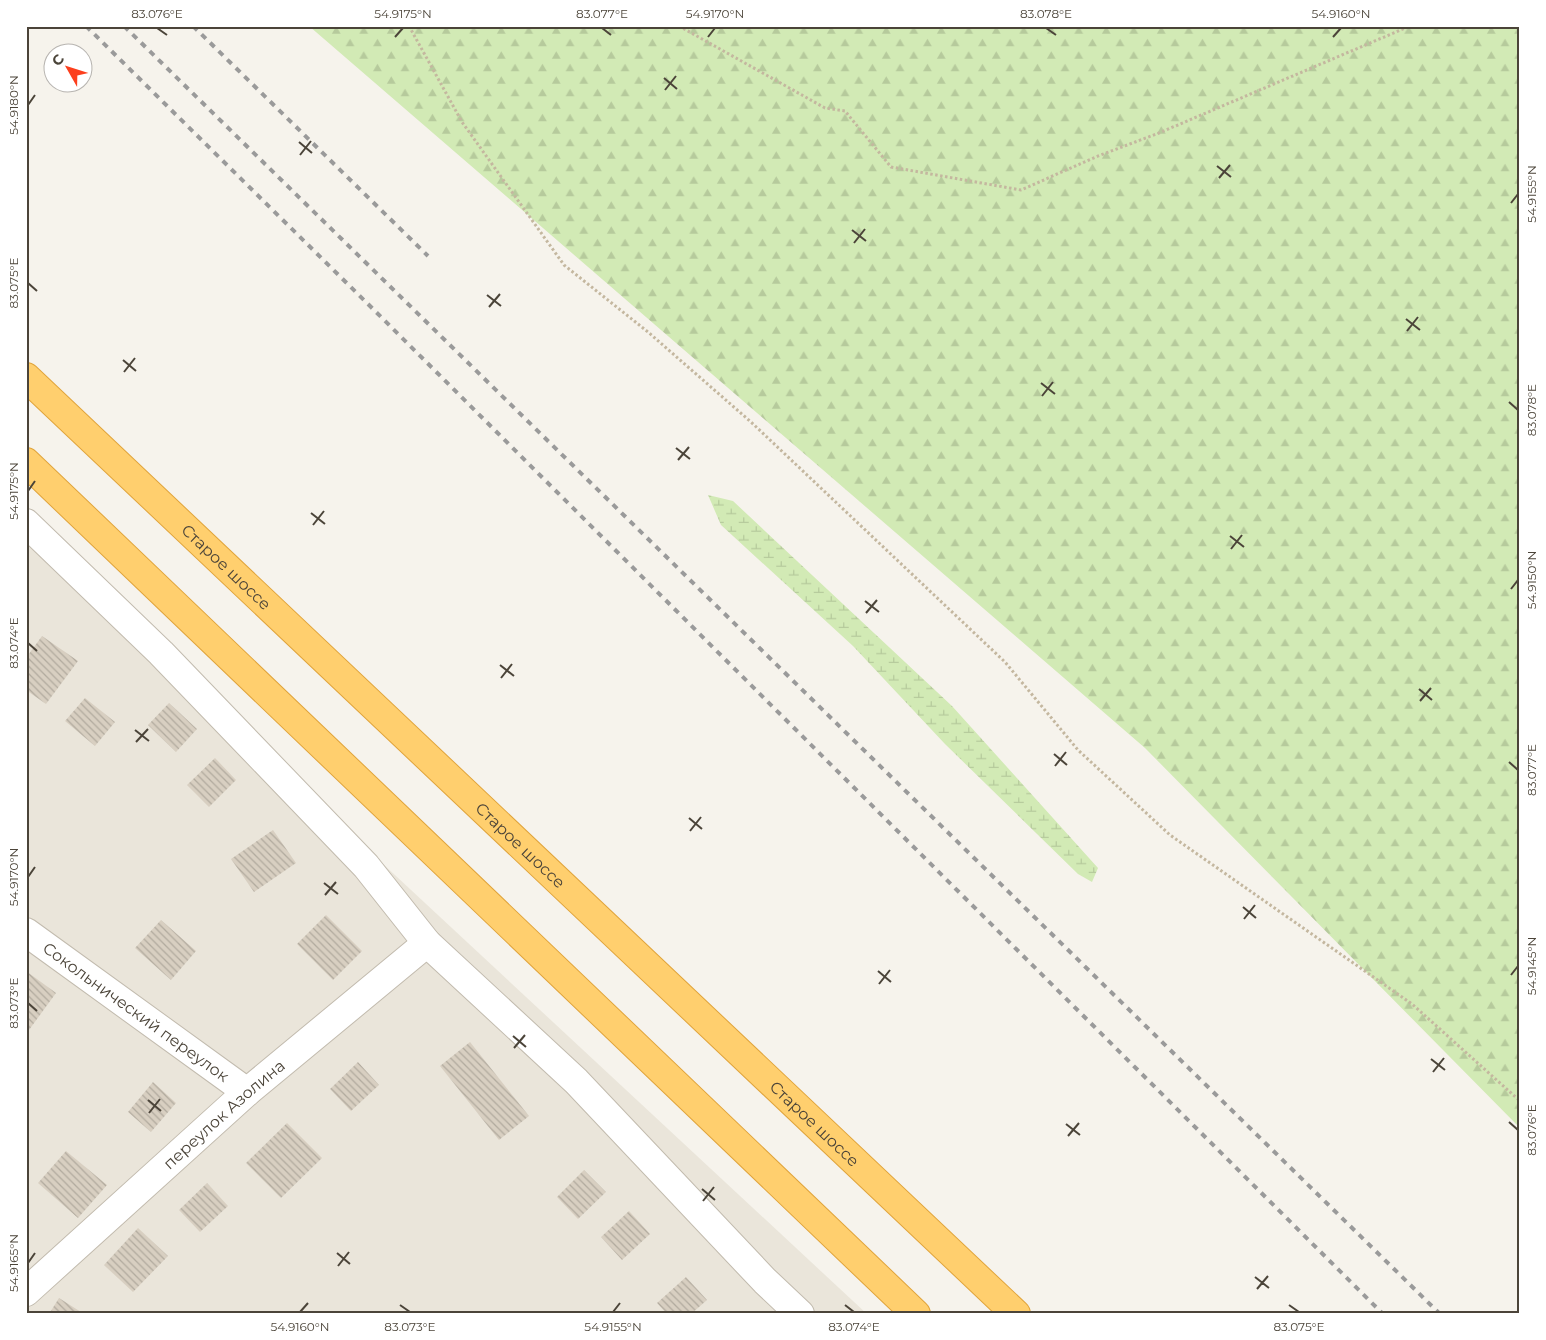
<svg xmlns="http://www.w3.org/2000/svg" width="1546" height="1340" viewBox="0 0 1546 1340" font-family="Montserrat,sans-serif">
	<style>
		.residential { fill: #eae5da }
		.forest { fill: url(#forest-firs) }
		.wetland { fill: url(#wetland-marsh) }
		.building { fill: url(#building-back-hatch) }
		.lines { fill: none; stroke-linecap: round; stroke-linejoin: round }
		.minor-casing { stroke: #c2bbae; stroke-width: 30 }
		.highway-casing { stroke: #e0a43c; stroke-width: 30 }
		.path { stroke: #c4b79f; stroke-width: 3; stroke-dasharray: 2.5 2.5; stroke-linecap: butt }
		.minor { stroke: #fff; stroke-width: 28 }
		.highway { stroke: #ffcf6e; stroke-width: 28 }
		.rail { stroke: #9a9a9a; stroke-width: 4; stroke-dasharray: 6 6; stroke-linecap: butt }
		.ticks { fill: none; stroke: #4b4439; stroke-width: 2 }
		.labels { text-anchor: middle; stroke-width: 4; stroke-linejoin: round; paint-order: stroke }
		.street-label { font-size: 16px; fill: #4b4439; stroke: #fff }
		.neatline { fill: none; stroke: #4b4439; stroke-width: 2 }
		.ticks-label { font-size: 12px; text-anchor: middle; fill: #4b4439 }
	</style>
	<defs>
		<pattern id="forest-firs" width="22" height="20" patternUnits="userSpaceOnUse" patternTransform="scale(1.25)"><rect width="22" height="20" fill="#d2eab5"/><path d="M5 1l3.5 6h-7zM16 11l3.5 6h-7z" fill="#b6ca9c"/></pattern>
		<pattern id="wetland-marsh" width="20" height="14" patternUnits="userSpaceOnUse" patternTransform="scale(1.25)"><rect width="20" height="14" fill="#d2eab5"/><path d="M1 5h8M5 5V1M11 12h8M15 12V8" fill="none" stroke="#b6ca9c"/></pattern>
		<pattern id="building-back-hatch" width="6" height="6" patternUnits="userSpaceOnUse" patternTransform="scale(1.25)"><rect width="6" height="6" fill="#d8cfc1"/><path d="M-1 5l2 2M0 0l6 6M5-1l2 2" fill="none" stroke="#b1aa9e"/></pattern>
	</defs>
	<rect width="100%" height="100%" fill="#f6f3ec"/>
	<polygon class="residential" points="26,532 867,1314 26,1314"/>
	<polygon class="forest" points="309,26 1520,26 1520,1128 1145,748"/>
	<polygon class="wetland" points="708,495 733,501 952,706 1098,868 1092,882 1078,874 945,744 853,646 721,525"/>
	<g class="building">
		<polygon points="42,636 78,661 46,704 26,690 26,658"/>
		<polygon points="85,698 115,722 95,746 65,721"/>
		<polygon points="169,703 197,729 176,752 148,725"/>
		<polygon points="215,758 236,780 209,807 187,785"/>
		<polygon points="273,830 296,863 254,892 231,859"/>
		<polygon points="326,915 362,951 333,980 297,944"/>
		<polygon points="161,920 196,951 171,980 135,948"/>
		<polygon points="26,971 56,993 29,1030 26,1028"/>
		<polygon points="470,1042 529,1116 499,1140 440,1066"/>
		<polygon points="358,1062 379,1085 351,1111 330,1089"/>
		<polygon points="153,1082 176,1103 151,1132 128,1112"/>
		<polygon points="287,1123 322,1158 281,1198 246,1163"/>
		<polygon points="66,1151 107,1185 78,1218 38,1183"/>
		<polygon points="584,1170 606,1192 578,1219 557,1197"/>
		<polygon points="207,1183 228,1206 200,1232 179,1210"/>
		<polygon points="629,1211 650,1234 622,1260 601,1237"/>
		<polygon points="138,1228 168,1256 133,1292 104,1265"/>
		<polygon points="686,1277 707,1300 691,1314 667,1314 657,1303"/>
		<polygon points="59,1298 84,1314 49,1314"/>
	</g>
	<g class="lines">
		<defs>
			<g id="minor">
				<polyline points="26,523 161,653 366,866 427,943 576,1081 765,1281 800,1314"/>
				<path id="s1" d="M26 932 247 1092"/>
				<path id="s2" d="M26 1292 247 1092 427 943"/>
			</g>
			<g id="highway">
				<path id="s3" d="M26 377 1016 1314"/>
				<polyline points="26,462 916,1314"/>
			</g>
		</defs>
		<use href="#minor" class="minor-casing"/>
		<use href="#highway" class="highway-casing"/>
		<g class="path">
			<polyline points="409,26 462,122 564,265 648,332 751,422 1005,662 1078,750 1170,835 1412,1004 1520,1101"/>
			<polyline points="679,26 825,108 845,111 891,167 1021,190 1098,156 1159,133 1410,26"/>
		</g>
		<use href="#minor" class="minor"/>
		<use href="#highway" class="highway"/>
		<g class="rail">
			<polyline points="86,26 369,305 1383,1314"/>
			<polyline points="124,26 1440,1314"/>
			<polyline points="193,26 428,256"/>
		</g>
	</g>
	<path class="ticks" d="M157 28 167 35M602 28 611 35M1046 28 1056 35M395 37 403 28M708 37 715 28M1333 37 1341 28M664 78 677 89M665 90 676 76M28 105 35 95M299 142 312 153M300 155 311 141M1217 166 1231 177M1219 178 1230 165M1511 203 1518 194M852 230 866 241M854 243 865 229M28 283 37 291M487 295 501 306M489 307 500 294M1406 319 1420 330M1407 331 1418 317M123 360 136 371M124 372 135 358M1041 383 1055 394M1042 396 1053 382M1509 402 1518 410M676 448 690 459M678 460 689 447M28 491 35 481M311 513 325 524M313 525 324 511M1230 536 1244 547M1231 549 1242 535M1511 589 1518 580M865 601 879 612M866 613 877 600M28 643 37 651M500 665 514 676M501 678 512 664M1419 689 1432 700M1420 701 1431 688M135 730 149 741M136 742 148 729M1054 754 1067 765M1509 762 1518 770M1055 766 1066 752M689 818 702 829M690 831 701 817M28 877 35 867M324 883 338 894M325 895 336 882M1243 907 1256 918M1244 919 1255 905M878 971 891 982M1511 975 1518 966M879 984 890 970M28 1003 37 1011M513 1036 526 1047M514 1048 525 1035M1431 1059 1445 1070M1433 1072 1444 1058M148 1100 161 1111M149 1113 160 1099M1509 1122 1518 1130M1066 1124 1080 1135M1068 1136 1079 1123M702 1189 715 1200M703 1201 714 1187M337 1253 350 1264M28 1263 35 1253M338 1266 349 1252M1255 1277 1269 1288M1257 1289 1268 1276M400 1305 410 1312M845 1305 854 1312M1289 1305 1299 1312M300 1312 308 1303M613 1312 620 1303"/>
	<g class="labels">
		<g class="street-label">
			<text dy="6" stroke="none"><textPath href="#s3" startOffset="276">Старое шоссе</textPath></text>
			<text dy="6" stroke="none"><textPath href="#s3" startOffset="681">Старое шоссе</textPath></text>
			<text dy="6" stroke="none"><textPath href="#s1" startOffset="136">Сокольнический переулок</textPath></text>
			<text dy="6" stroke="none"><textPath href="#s2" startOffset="266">переулок Азолина</textPath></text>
			<text dy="6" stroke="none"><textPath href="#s3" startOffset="1086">Старое шоссе</textPath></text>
		</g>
	</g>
	<rect width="1546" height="1340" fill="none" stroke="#ffffff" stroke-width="55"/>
	<g transform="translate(68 68) rotate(309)"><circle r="24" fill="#ffffff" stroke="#b7b4b0"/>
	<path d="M0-4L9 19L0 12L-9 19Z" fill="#fc3f1d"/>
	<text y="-8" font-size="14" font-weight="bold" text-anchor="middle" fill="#4b4439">С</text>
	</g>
	<rect x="28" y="28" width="1490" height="1284" class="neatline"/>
	<g class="ticks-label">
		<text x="157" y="18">83.076°E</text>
		<text x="403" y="18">54.9175°N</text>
		<text x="602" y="18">83.077°E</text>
		<text x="715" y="18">54.9170°N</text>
		<text x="1046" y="18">83.078°E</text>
		<text x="1341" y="18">54.9160°N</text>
		<text transform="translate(14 105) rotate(-90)" y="4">54.9180°N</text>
		<text transform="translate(1532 194) rotate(-90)" y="4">54.9155°N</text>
		<text transform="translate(14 283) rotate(-90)" y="4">83.075°E</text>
		<text transform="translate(1532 410) rotate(-90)" y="4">83.078°E</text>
		<text transform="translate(14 491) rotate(-90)" y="4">54.9175°N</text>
		<text transform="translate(1532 580) rotate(-90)" y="4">54.9150°N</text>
		<text transform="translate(14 643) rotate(-90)" y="4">83.074°E</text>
		<text transform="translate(1532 770) rotate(-90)" y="4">83.077°E</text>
		<text transform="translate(14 877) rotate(-90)" y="4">54.9170°N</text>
		<text transform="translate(1532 966) rotate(-90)" y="4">54.9145°N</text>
		<text transform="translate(14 1003) rotate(-90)" y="4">83.073°E</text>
		<text transform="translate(1532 1130) rotate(-90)" y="4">83.076°E</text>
		<text transform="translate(14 1263) rotate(-90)" y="4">54.9165°N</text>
		<text x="300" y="1331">54.9160°N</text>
		<text x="410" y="1331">83.073°E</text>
		<text x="613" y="1331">54.9155°N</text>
		<text x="854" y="1331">83.074°E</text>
		<text x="1299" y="1331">83.075°E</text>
	</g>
</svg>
